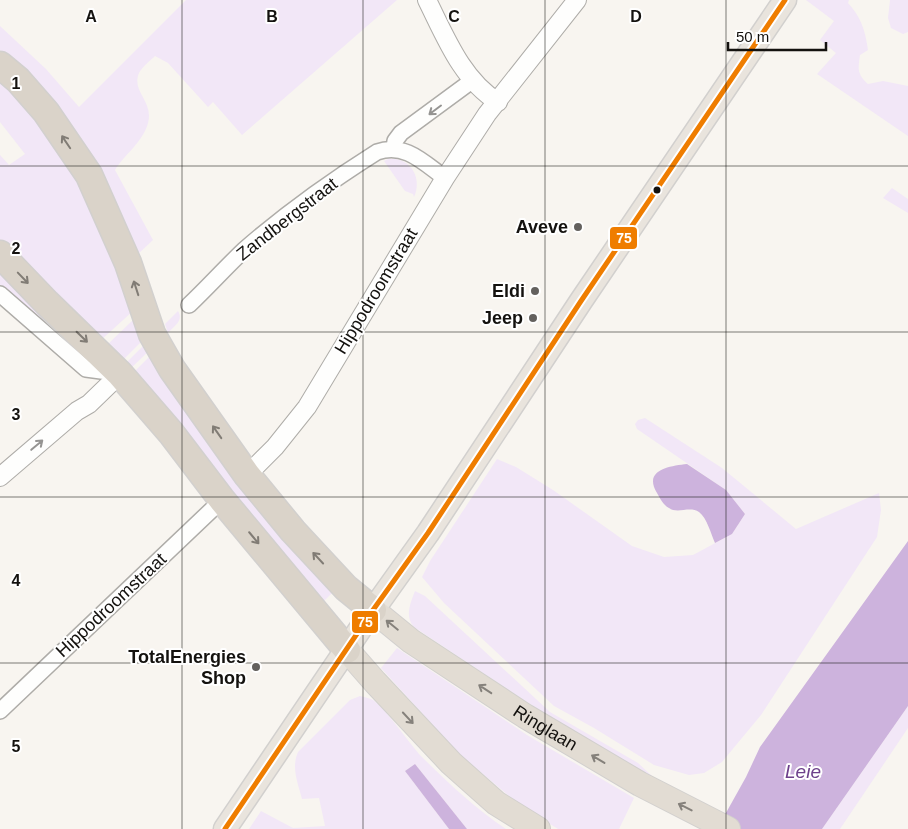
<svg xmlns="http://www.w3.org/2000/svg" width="908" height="829" viewBox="0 0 908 829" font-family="Arial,sans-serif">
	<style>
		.green { fill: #f2e7f7 }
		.water { fill: #cdb3dd }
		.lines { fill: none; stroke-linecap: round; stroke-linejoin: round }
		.minor-casing { stroke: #aeaca8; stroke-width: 18 }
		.tertiary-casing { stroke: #aeaca8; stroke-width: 20 }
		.primary-casing { stroke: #d2d0ce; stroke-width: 25 }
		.trunk-casing { stroke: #d2d0ce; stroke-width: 26 }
		.motorway-casing { stroke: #d2d0ce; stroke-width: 29 }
		.minor { stroke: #fefefd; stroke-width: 15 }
		.tertiary { stroke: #fefefd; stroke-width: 18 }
		.primary { stroke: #e9e4dd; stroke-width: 22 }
		.trunk { stroke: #e2dcd3; stroke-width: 24 }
		.motorway { stroke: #dad3c9; stroke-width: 26 }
		.bus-1-casing { stroke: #fff; stroke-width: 9 }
		.bus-1 { stroke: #ef7d00; stroke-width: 5 }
		.oneway { stroke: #959492 }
		.oneway2 { stroke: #817c75 }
		.oneway3 { stroke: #85817b }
		.grid { fill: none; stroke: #14120f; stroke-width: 1; stroke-opacity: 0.55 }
		.bus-dot { fill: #14120f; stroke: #fff; stroke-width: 2 }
		.poi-dot { fill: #64615e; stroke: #fff; stroke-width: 2 }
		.labels { text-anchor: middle; stroke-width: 4; stroke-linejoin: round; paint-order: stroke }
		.street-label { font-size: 18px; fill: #14120f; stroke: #fff }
		.poi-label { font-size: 18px; font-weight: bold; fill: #14120f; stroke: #fff; text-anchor: end }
		.water-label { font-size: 19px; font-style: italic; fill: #6d408b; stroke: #fff }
		.grid-label { font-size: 16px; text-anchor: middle; font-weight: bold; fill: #14120f; stroke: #fff; stroke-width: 4; stroke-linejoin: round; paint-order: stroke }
		.line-badge { stroke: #fff; stroke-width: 2 }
		.badge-label { font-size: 14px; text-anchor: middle; font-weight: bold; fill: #fff }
	</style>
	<rect width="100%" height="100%" fill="#f8f5f0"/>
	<g class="green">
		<path d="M186 0H397L242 135 213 102 208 107 168 63 155 56C151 60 142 67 139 73 131 92 154 101 148 123 143 142 125 154 115 170L153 240 137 255 14 62 0 50V26L46 69 79 107Z"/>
		<path d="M806 0H849L848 3C861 17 865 30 868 50L860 55C858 69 857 74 868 84L883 81 908 86V136L817 74 836 53 820 40 834 21Z"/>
		<polygon points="890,0 908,0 908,32 903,34 891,28 888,18"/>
		<path d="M0 81C68 138 100 230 134 310L101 340 0 242V155L9 165 25 154 0 122Z"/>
		<path d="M388 159C410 156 423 178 414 197L413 194 405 191 384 161Z"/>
		<polygon points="892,188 908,199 908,213 883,198"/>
		<polygon points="0,272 88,354 83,358 0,286"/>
		<path d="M178 311C184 321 174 326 168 333L165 324Z"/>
		<polygon points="137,319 145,338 121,362 106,346 132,321"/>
		<polygon points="147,342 151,349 129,370 124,365"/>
		<polygon points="153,353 335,590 324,601 255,521 176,417 132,374"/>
		<polygon points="645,418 722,468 796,529 879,493 881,510 877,537 761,715 722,762 704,773 689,775 654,765 594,728 554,706 444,603 422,577 430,561 497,459 516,467 553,490 632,546 664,557 693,555 732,534 745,514 726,490 637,429 635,424 638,420"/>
		<path d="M415 591 425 596 550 712 638 763 653 777C570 733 492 679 414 627 404 616 411 602 415 591Z"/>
		<polygon points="397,648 527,735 634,798 619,829 558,829 520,805 459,754 381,668"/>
		<path d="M360 696C364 697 368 698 371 699 383 704 410 745 422 757 448 783 476 809 506 829H467L415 764 405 771 449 829H249L261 811 293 828 325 826 319 798 302 799C298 783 291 768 298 752L350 700Z"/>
		<polygon points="908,706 908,728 840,829 822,829"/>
	</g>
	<g class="water">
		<path d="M687 464 726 490 745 514 732 534 715 543C711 534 707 518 699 512 690 506 677 514 669 508 663 505 660 498 657 493 643 470 669 466 687 464Z"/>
		<polygon points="908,541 908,706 822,829 717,829 746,777 760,747"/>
		<polygon points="415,764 467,829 449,829 405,771"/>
	</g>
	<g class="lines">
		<defs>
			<g id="minor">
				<polyline points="394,148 395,141 401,133 473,80"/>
				<polyline points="0,294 86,369 116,373"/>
				<path d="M189 305C208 287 225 268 244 250 285 214 331 181 377 152 405 142 424 163 445 178"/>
				<polyline points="0,711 222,500"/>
			</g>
			<g id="tertiary">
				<path d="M427 0C445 36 462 80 498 102"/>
				<polyline points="247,475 275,447 307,407 445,178 487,114 577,0"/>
				<polyline points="0,477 77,411 89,404 120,374"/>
			</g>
			<polyline id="primary" points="225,829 373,610 428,533 581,301 785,0"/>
			<g id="trunk">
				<path id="s1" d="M373 610 411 641 525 716 640 784 728 829"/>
				<polyline points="347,650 375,682 451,763 496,803 538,829"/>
			</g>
			<g id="motorway">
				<polyline points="0,65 18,80 46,112 89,175 128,263 152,334 172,369 247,475 293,531 346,588 373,610"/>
				<polyline points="0,254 47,303 120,374 171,433 222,500 347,650"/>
			</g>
		</defs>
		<use href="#minor" class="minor-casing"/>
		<use href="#tertiary" class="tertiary-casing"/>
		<use href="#primary" class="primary-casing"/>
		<use href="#trunk" class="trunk-casing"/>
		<use href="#motorway" class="motorway-casing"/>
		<use href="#minor" class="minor"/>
		<use href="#tertiary" class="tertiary"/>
		<use href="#primary" class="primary"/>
		<use href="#trunk" class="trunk"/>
		<use href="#motorway" class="motorway"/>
		<defs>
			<polyline id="bus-1" points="225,829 373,610 428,533 581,301 785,0"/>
		</defs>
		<use href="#bus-1" class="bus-1-casing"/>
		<use href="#bus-1" class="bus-1"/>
	</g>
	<defs><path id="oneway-shaft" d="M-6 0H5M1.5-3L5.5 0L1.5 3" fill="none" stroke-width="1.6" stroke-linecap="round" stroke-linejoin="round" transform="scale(1.25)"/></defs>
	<g class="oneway">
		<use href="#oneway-shaft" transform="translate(435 110) rotate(143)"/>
		<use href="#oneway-shaft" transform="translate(37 445) rotate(-40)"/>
	</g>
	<g class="oneway2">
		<use href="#oneway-shaft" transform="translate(66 142) rotate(-124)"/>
		<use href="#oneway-shaft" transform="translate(23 278) rotate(46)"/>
		<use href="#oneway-shaft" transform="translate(136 288) rotate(-108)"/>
		<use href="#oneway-shaft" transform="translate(82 337) rotate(44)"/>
		<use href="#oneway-shaft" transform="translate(217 432) rotate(-125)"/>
		<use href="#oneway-shaft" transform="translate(254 538) rotate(50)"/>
		<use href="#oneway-shaft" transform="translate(318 558) rotate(-133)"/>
	</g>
	<g class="oneway3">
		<use href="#oneway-shaft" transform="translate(392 625) rotate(-141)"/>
		<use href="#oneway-shaft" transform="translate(485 689) rotate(-147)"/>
		<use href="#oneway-shaft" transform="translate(408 718) rotate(47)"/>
		<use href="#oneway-shaft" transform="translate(598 759) rotate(-149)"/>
		<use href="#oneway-shaft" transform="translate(685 807) rotate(-153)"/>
	</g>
	<path class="grid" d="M182 0V829M363 0V829M545 0V829M726 0V829M0 166H908M0 332H908M0 497H908M0 663H908"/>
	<circle class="bus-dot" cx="657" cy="190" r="4.5"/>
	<g class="poi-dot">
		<circle cx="578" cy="227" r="5"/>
		<circle cx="535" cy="291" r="5"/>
		<circle cx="533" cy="318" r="5"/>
		<circle cx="256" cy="667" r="5"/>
	</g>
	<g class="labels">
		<g class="street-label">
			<text transform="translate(287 219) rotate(-38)" y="6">Zandbergstraat</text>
			<text transform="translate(376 291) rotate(-59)" y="6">Hippodroomstraat</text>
			<text transform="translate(111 605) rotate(-43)" y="6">Hippodroomstraat</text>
			<text dy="6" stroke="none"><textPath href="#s1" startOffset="209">Ringlaan</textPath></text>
		</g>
		<g class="poi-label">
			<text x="568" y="233">Aveve</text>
			<text x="525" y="297">Eldi</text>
			<text x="523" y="324">Jeep</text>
			<text x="246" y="663">TotalEnergies<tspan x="246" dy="21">Shop</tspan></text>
		</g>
		<g class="water-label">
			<text x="803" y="778">Leie</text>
		</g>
	</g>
	<g class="grid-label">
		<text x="91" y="22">A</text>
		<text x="272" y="22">B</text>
		<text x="454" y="22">C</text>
		<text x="636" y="22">D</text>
		<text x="16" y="89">1</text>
		<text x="16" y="254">2</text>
		<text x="16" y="420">3</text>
		<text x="16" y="586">4</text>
		<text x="16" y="752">5</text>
	</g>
	<g class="line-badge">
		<rect x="609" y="226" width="29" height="24" rx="5" fill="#ef7d00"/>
		<rect x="351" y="610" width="28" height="24" rx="5" fill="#ef7d00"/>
	</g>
	<g class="badge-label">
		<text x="624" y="243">75</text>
		<text x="365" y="627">75</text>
	</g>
	<path d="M728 42v8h98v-8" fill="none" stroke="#14120f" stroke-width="2.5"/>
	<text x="736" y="42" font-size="15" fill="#14120f" stroke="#ffffff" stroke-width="4" paint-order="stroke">50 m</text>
</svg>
